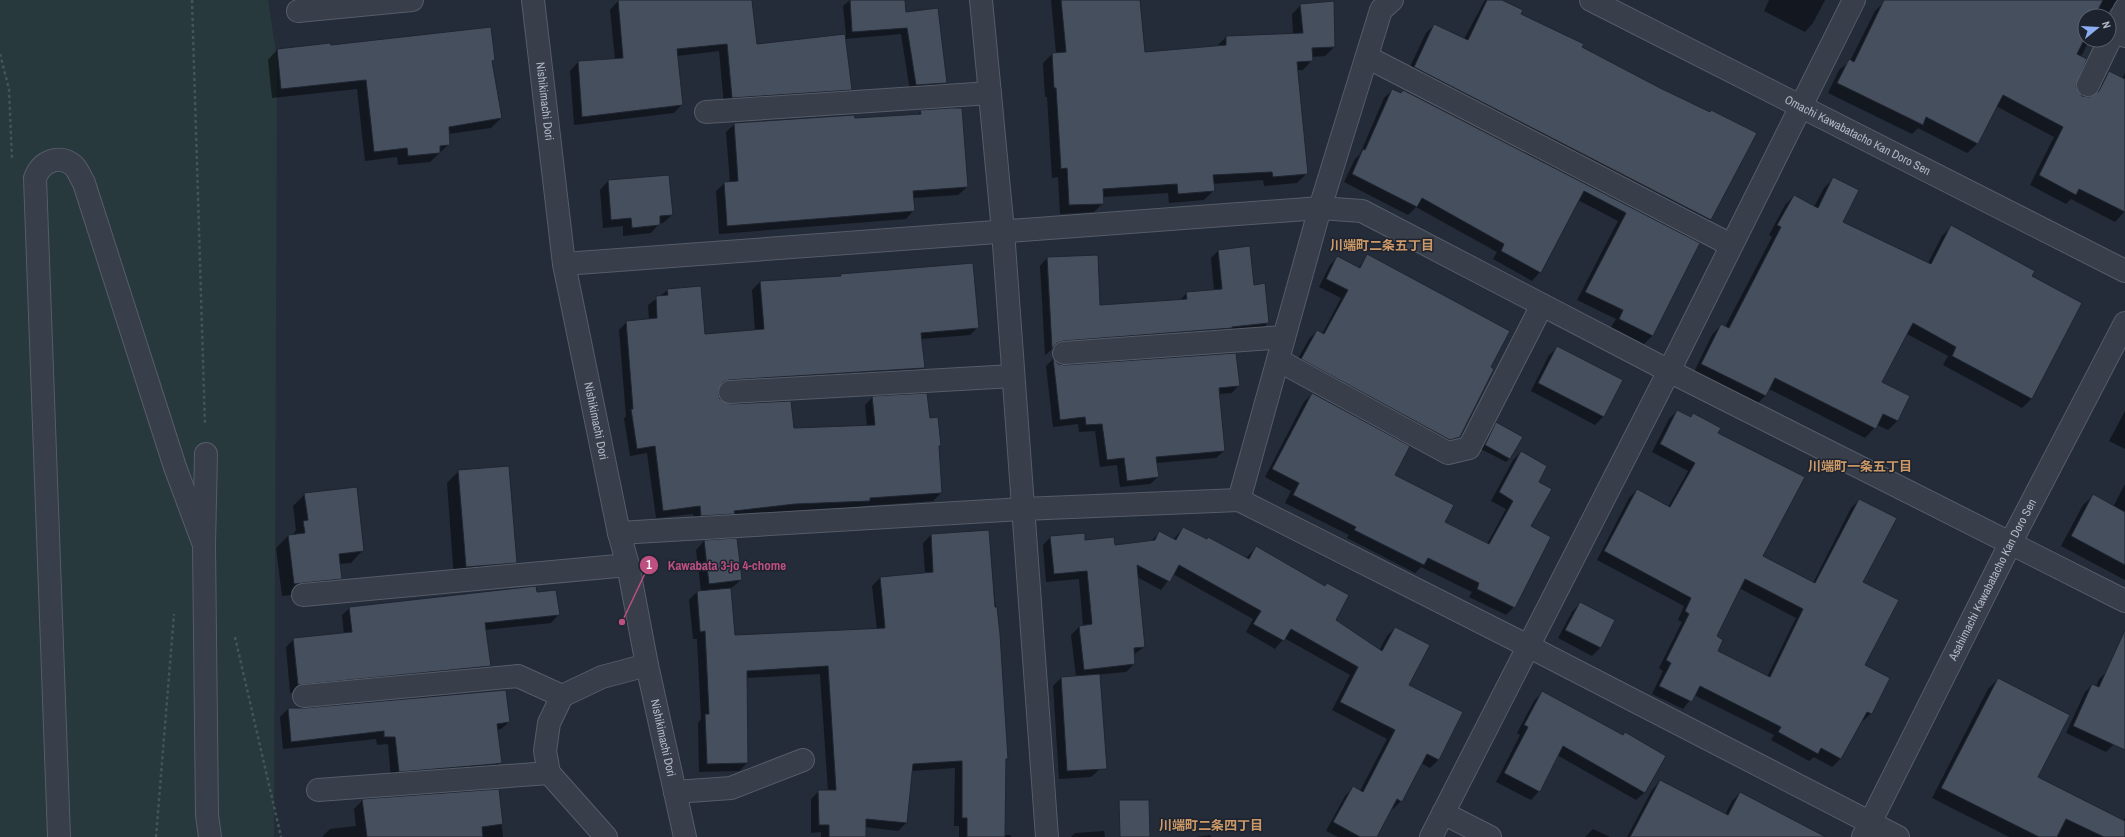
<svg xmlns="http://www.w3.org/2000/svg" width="2125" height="837" viewBox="0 0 2125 837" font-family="'Archivo Narrow','Noto Sans JP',sans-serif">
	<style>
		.green { fill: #27393c }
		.shadow { fill: #0007; fill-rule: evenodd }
		.building { fill: #454f5e; stroke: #1f2531; fill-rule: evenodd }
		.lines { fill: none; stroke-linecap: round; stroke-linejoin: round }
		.minor-casing { stroke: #565c68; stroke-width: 24 }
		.path { stroke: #445458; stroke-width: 2.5; stroke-dasharray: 3 3; stroke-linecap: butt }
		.minor { stroke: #383e4a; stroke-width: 22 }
		.labels { text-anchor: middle; stroke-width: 3; stroke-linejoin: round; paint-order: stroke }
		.street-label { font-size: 12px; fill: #b3b9c6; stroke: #1d232f }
		.neighbourhood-label { font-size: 13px; font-weight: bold; fill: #cd9a67; stroke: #1d232f }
		.leader { fill: none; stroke: #bd5080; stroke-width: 1.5 }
		.callout-dot { fill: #bd5080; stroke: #1d232f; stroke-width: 1.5 }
		.mark-label { font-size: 12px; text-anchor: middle; font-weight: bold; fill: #fff }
		.callout-label { font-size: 13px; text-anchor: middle; font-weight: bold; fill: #bd5080; stroke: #1d232f; stroke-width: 3; stroke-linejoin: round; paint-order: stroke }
	</style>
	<rect width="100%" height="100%" fill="#242c3a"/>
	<polygon class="green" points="0,0 268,0 277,59 274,837 0,837"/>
	<g class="shadow">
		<polygon points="633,0 751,0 756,45 846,35 843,6 850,0 904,0 905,14 937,9 946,83 940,90 910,91 901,34 845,39 851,89 842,98 724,105 719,51 677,56 682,104 674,113 574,125 570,71 578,62 615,59 610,10 618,1"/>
		<polygon points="1051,0 1139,0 1145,53 1217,46 1226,37 1293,34 1292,14 1301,5 1334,47 1325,56 1312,57 1312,60 1303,70 1297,70 1306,174 1297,183 1264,186 1263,180 1213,184 1214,190 1204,200 1169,203 1168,193 1103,197 1103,203 1094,212 1060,214 1058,177 1052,178 1047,97 1045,97 1043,63 1052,54 1056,53"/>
		<polygon points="1485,0 1499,0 1520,15 1581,48 1731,178 1710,220 1702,228 1406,75 1426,33 1434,25 1464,39"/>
		<polygon points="1769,0 1825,0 1813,23 1805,32 1764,11"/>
		<polygon points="1911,0 2125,0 2120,7 2111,8 2105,16 2085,16 2085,40 2089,40 2081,57 2074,86 2083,97 2090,98 2099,82 2109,72 2122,79 2125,73 2125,211 2115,222 2071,199 2066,204 2030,185 2054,137 1996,106 1977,144 1967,153 1918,128 1912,134 1828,93 1839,70 1850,61 1875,11 1884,2"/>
		<polygon points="330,46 494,60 491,62 501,118 491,128 448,134 449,144 430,162 398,165 397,157 365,161 357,89 272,98 268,60 277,50"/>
		<polygon points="1392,90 1400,94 1403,91 1698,243 1652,336 1644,344 1611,327 1616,319 1577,300 1618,221 1578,200 1540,272 1532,281 1493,259 1497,252 1416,207 1408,215 1344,182 1355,159 1360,154 1384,98"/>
		<polygon points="921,111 967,187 958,195 913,198 914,210 906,219 719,234 716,191 725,183 730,183 726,132 735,124 917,115"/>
		<polygon points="1833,179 1842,222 1928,263 1942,236 1952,226 2031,277 2032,398 2022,408 1943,365 1948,356 1907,334 1881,383 1909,397 1897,421 1888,430 1877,425 1865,438 1769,389 1765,396 1756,405 1693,374 1712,335 1721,325 1725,327 1772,237 1769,235 1785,205 1794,196 1814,207 1824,188"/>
		<polygon points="608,181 672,215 663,223 659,224 651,233 623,236 623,226 603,228 600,190"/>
		<polygon points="1218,251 1253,286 1268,323 1261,330 1055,347 1045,355 1040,266 1047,258 1100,306 1180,300 1187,293 1214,291 1211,258"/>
		<polygon points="1368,256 1489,368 1459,437 1451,445 1294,366 1309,339 1317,331 1322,334 1341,298 1319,287 1330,265 1337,258 1358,268"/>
		<polygon points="841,275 978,327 970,335 921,339 924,368 916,376 720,387 716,392 719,400 793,429 867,426 865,405 873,397 929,419 940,445 938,448 941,493 933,501 863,506 861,508 786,512 694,523 693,514 656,518 647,453 630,456 624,418 626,417 619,330 627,322 649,320 648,305 668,290 704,335 755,331 752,290 760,282 839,277"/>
		<polygon points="1558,347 1603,417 1595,425 1531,391 1549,355"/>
		<polygon points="1053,359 1058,365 1239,385 1232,393 1219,394 1224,451 1216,458 1156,463 1158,477 1150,484 1120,487 1117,465 1100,467 1095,431 1079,432 1078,424 1053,427 1046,366"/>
		<polygon points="1312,394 1444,523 1487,544 1506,509 1491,501 1513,460 1521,452 1537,482 1514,607 1506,615 1469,597 1472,592 1421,567 1415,573 1347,538 1349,535 1285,503 1291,491 1265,477 1304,402"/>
		<path d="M1677 411 1717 433 1762 556 1813 583 1851 508 1859 500 1864 666 1871 713 1863 721 1861 720 1840 759 1832 767 1814 757 1809 761 1771 740 1774 735 1694 695 1683 709 1652 694 1663 671 1659 668 1682 622 1678 620 1684 606 1597 560 1629 498 1637 490 1668 507 1688 471 1652 452 1669 419ZM1739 588 1796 618 1767 677 1716 651 1715 637Z"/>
		<polygon points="2125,411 2125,449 2109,441"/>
		<polygon points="1496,423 1510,458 1506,462 1481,449"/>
		<polygon points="459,471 516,562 504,574 454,579 447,483"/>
		<polygon points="2125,484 2125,580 2061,546 2083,505 2093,496 2113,507"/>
		<polygon points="305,494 363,550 351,563 339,564 341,578 329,591 282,596 276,548 288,536 292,536 296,530 293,506"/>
		<polygon points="1183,528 1246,558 1256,547 1335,621 1379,651 1387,636 1395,628 1408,686 1438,760 1430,768 1421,763 1401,801 1393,809 1391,808 1376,837 1338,837 1326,831 1345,796 1353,788 1360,791 1387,739 1332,710 1350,675 1284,638 1275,649 1246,632 1253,619 1173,574 1161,590 1137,577 1144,647 1133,655 1134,664 1126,672 1093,675 1100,769 1091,777 1059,779 1053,686 1061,678 1076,677 1071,635 1079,627 1083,626 1079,579 1046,582 1043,545 1051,537 1114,546 1151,541 1159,533 1173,540"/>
		<polygon points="988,531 1002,668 1007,759 1005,761 1004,835 1011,835 1011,837 959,837 959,826 954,826 955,768 911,771 906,823 898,831 865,827 865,837 821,837 821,832 811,833 811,799 819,791 828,791 820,674 746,678 747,763 739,771 699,772 698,723 701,719 697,639 693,639 689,600 697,592 701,591 696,550 704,541 741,580 730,589 734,636 877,630 872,586 880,578 925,574 923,543 931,535"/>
		<polygon points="536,593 558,615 551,623 485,630 490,666 482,673 290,693 286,647 294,639 344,634 342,615 350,608"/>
		<polygon points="1580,603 1600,648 1592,656 1558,638 1572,612"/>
		<polygon points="2125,656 2125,721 2113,745 2106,752 2066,733 2085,692 2092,685 2096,686 2100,678"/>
		<polygon points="1998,679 2037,777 2123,821 2125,818 2125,837 2009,837 1932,798 1988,689"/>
		<polygon points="1542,692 1645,792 1636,800 1557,755 1539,791 1531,800 1496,782 1520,735 1517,733 1534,701"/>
		<polygon points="288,709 509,722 501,729 497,730 501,762 493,770 391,779 388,744 377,745 376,739 283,749 280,717"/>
		<polygon points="1660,781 1725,815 1732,801 1740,793 1808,837 1627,837 1652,790"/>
		<polygon points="498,790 503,837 322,837 330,829 356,826 354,809 363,800"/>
		<polygon points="1593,829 1610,837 1585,837"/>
		<polygon points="1104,831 1105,837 1071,837 1075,833"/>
		<polygon points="1211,835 1211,837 1196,837"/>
	</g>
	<g class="building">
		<polygon points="618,0 752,0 757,44 845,34 852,90 732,98 727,44 677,49 683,105 582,117 578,61 623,58"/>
		<polygon points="850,0 905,0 906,12 938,8 947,83 916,85 907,28 852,32"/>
		<polygon points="1061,0 1140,0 1145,52 1226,45 1226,36 1303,33 1300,4 1334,1 1335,47 1312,48 1313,61 1297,62 1308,174 1273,177 1272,172 1213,175 1215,191 1178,194 1177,184 1103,189 1104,204 1069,205 1067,168 1061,169 1056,88 1054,88 1052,53 1066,52"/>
		<polygon points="1487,0 1502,0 1523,10 1521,14 1584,44 1582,47 1660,88 1710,112 1711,110 1757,133 1711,220 1414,67 1434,24 1468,40"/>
		<polygon points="1884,0 2103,0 2095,16 2085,16 2085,38 2077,54 2087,59 2076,86 2082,96 2089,97 2099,91 2109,71 2125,79 2125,212 2079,189 2076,195 2039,175 2063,127 2003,95 1978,144 1926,117 1923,125 1837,83 1849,59 1854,62"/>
		<polygon points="491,27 495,60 492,61 502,118 449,127 450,145 440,146 440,153 408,156 407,148 374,152 366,80 281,89 277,49 330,43 331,45"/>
		<polygon points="1392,89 1401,93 1403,90 1700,243 1653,336 1619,319 1623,310 1585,292 1626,213 1584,191 1541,273 1501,251 1504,244 1422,198 1417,207 1352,174 1363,149 1365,150"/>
		<polygon points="951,108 962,108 968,187 913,191 915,211 727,226 724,182 738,181 734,123 854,115 855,118 921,114 920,110"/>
		<polygon points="669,175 673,215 660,216 660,225 632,228 631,218 611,220 608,180"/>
		<polygon points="1833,177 1859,190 1843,222 1931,264 1951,225 2035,271 2032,276 2082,303 2032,399 1952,356 1956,347 1913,323 1882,382 1910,396 1898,421 1883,414 1876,429 1775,378 1766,396 1701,364 1721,324 1729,328 1781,227 1777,225 1794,195 1818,208"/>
		<polygon points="1250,246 1254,285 1265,283 1269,323 1232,327 1232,328 1063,341 1057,343 1052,349 1047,257 1098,255 1100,305 1187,299 1186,292 1222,289 1218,250"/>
		<polygon points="1367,254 1510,331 1491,367 1494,369 1460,437 1450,440 1301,359 1317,330 1324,334 1348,290 1326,279 1337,256 1360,268"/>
		<polygon points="973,263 979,328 921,333 925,368 729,380 723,382 718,392 720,399 730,404 791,401 794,428 875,425 872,396 927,393 930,418 938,417 941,446 939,446 942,493 870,498 870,501 795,504 734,511 735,514 701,516 700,506 663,511 655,446 637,449 631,409 633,409 626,321 657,318 656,296 668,295 667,289 701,286 705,334 764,329 760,281 841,276 840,274"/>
		<polygon points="1557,346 1623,380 1604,417 1538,383"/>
		<polygon points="1236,353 1240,386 1219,388 1225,451 1156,457 1159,477 1127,481 1124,458 1107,460 1102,424 1086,425 1085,417 1060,420 1053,358 1058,364 1065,365"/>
		<polygon points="1312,393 1410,446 1395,475 1454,505 1445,522 1489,544 1513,501 1499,492 1521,451 1547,466 1539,482 1552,489 1531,526 1551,537 1515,608 1477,589 1479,583 1428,558 1424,565 1354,530 1356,527 1293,495 1299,483 1272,469"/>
		<path d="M1677 410 1691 417 1693 413 1721 428 1718 433 1805 477 1763 556 1815 583 1859 499 1897 518 1863 582 1899 600 1865 665 1890 678 1872 714 1867 712 1841 759 1821 748 1818 754 1778 732 1781 727 1700 686 1692 702 1659 686 1671 663 1666 660 1689 614 1685 611 1691 598 1604 551 1637 489 1670 507 1695 463 1660 444ZM1745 579 1803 609 1770 677 1718 651 1723 640 1717 636Z"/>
		<polygon points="1496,422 1523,437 1510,459 1485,445"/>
		<polygon points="509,466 517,563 466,567 458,470"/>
		<polygon points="357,487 364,551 339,554 342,579 294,584 288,535 305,533 303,521 308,520 304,493"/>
		<polygon points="2093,494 2125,512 2125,565 2071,536"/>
		<polygon points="1183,527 1207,539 1208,537 1249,559 1256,546 1325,586 1327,583 1349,595 1336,620 1382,651 1395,627 1430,645 1409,685 1463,712 1439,760 1427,754 1402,802 1397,799 1377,837 1360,837 1333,822 1353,786 1363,792 1395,730 1340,702 1358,667 1291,629 1284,641 1253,624 1261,611 1179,565 1170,582 1137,565 1145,647 1134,648 1135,664 1084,670 1079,626 1092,624 1087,571 1054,574 1050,536 1085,533 1085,540 1114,537 1115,545 1155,540 1159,531 1176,540"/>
		<polygon points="989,530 995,607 997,607 1000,634 1008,759 1006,759 1005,837 967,837 967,818 962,818 962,761 913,764 907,823 866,819 866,837 829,837 829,825 819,825 818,790 836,790 828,666 747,671 748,763 707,764 705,714 709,714 705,631 700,632 697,591 731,588 735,635 885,628 880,577 933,572 931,534"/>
		<polygon points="737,538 742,580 709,584 704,540"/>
		<polygon points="536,586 537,592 556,590 560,615 485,623 491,666 298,685 293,638 352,632 349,607"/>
		<polygon points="1580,602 1615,620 1601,648 1565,630"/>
		<polygon points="2125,630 2125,750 2073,726 2092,684 2099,687"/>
		<polygon points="1100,674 1107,769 1067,771 1061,677"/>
		<polygon points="1998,678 2070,715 2038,777 2125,821 2125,837 2104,837 2066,819 2057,837 2039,837 1941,788"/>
		<polygon points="506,690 510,722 497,724 502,763 495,764 399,772 395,737 384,737 384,731 291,742 288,708 305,708"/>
		<polygon points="1542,691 1623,735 1625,732 1666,756 1645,793 1563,746 1540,792 1504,773 1528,727 1524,725"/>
		<polygon points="1660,780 1728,815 1740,792 1826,837 1630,837"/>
		<polygon points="499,789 503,824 482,827 483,837 367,837 362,799"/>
		<polygon points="1119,800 1149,800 1150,837 1120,837"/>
	</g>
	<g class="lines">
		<defs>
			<g id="minor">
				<path id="s1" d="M533 0 564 264 619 533 628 565 647 665 685 837"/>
				<polyline points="981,0 1003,231 1047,837"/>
				<path id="s2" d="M1591 0 2125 271"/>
				<polyline points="2125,9 2114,31 2125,36"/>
				<polyline points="298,11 412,0"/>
				<polyline points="1367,57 1731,245"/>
				<polyline points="2088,85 2114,31"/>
				<polyline points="706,112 990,93"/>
				<polyline points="564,264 1320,208 1362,211 1669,371 2125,601"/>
				<polyline points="1064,353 1284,337"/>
				<polyline points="1278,360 1448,453 1469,448 1542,305"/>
				<polyline points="730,392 1013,376"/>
				<polyline points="206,454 204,545 207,815 210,837"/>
				<polyline points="1239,500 1320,208 1381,10 1392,0"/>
				<polyline points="619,533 1023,509 1239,500 1528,646 1898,837"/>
				<polyline points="303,595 628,565"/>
				<polyline points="304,696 518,676 562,696"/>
				<polyline points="318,790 549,773"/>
				<polyline points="675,792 731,788 803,760"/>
				<polyline points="1443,813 1490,837"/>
				<path d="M59 837 35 178C41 162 59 153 74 166 78 170 81 178 84 183L175 467 204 545"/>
				<polyline points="606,837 549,773 545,751 549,723 562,696 602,677 647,665"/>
				<polyline points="1431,837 1669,371 1854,0"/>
				<path id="s3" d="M1863 837 2011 542 2125 323"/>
			</g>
		</defs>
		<use href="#minor" class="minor-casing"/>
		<g class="path">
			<polyline points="192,0 205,426"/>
			<polyline points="0,54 9,89 12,159"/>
			<polyline points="235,637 281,837"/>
			<polyline points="156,837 174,614"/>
		</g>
		<use href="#minor" class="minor"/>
	</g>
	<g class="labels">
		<g class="street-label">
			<text dy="4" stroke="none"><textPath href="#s1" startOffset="102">Nishikimachi Dori</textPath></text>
			<text dy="4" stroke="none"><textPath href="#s2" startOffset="299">Omachi Kawabatacho Kan Doro Sen</textPath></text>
			<text dy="4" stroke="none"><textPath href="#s1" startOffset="426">Nishikimachi Dori</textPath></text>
			<text dy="4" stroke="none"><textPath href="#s3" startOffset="288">Asahimachi Kawabatacho Kan Doro Sen</textPath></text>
			<text dy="4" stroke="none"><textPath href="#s1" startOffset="750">Nishikimachi Dori</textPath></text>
		</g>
		<g class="neighbourhood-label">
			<text x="1382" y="250">川端町二条五丁目</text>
			<text x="1860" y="471">川端町一条五丁目</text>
			<text x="1211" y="830">川端町二条四丁目</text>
		</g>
	</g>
	<path class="leader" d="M622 622L649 565"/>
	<g class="callout-dot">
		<circle cx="622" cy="622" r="4"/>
		<circle cx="649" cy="565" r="10"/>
	</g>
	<g class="mark-label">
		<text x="649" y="569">1</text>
	</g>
	<g class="callout-label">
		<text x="727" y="570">Kawabata 3-jo 4-chome</text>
	</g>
	<g transform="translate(2097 28) rotate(72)"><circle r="19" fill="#1d232f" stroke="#595f6b"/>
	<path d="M0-3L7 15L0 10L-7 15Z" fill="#8daef1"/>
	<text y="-6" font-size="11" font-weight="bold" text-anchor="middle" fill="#b3b9c6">N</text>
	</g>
</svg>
